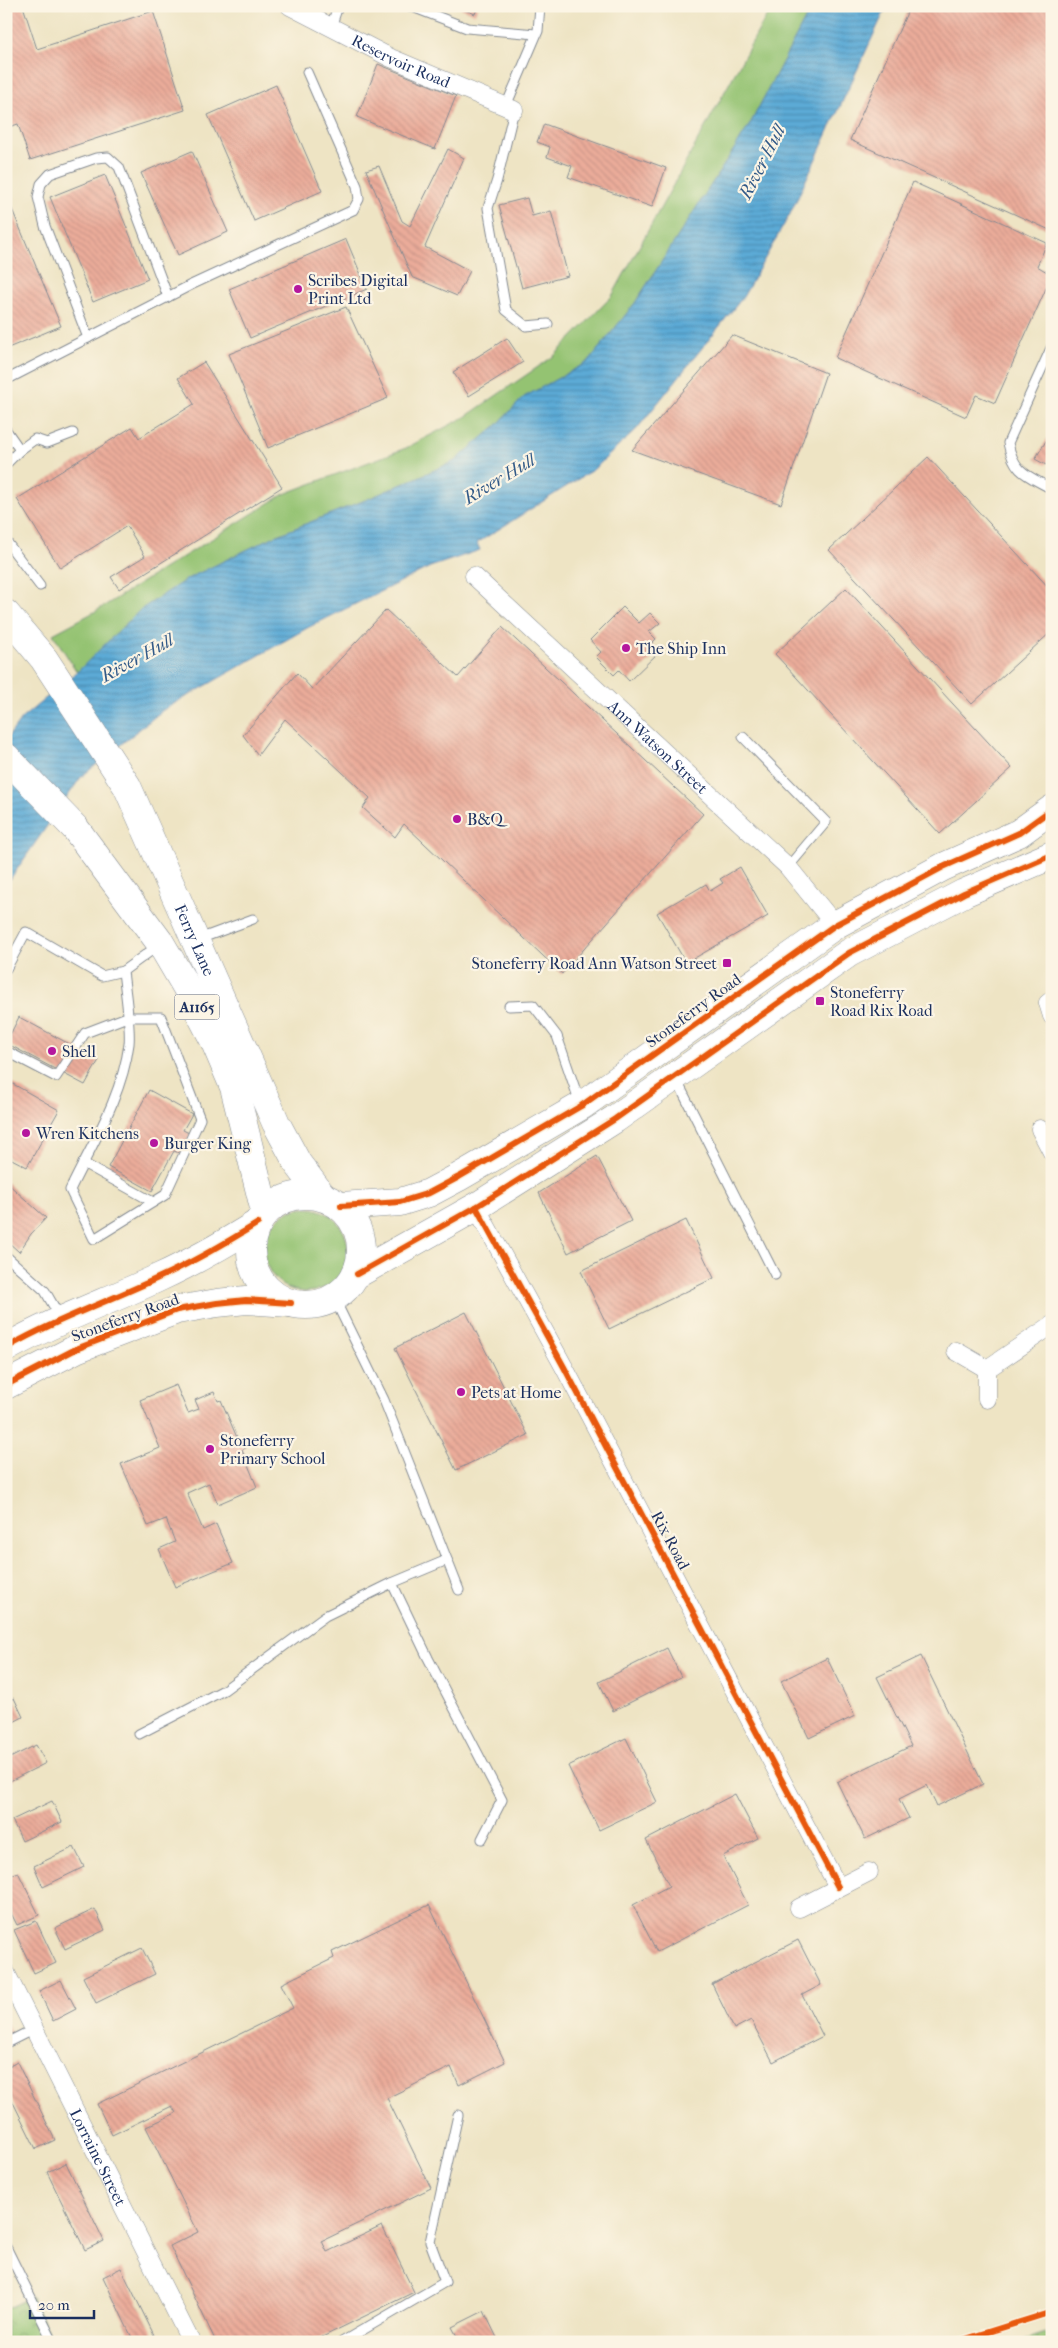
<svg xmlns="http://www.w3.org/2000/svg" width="1058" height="2348" viewBox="0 0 1058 2348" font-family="'IM FELL French Canon',serif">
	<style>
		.grass { fill: #94c372; stroke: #587968 }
		.park { fill: url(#park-crowns); stroke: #587968 }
		.garden { fill: url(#garden-dots); stroke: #587968 }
		.water { fill: url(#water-rules); stroke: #3c6c9a }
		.building { fill: url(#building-back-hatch) }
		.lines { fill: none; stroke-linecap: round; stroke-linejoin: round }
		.lane-casing { stroke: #848a91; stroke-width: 11 }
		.street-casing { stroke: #848a91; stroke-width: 19 }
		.primary-casing { stroke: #848a91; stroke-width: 29 }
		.highway-casing { stroke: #848a91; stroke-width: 29 }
		.lane { stroke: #fff; stroke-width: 9 }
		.street { stroke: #fff; stroke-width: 18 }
		.primary { stroke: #fff; stroke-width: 28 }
		.highway { stroke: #fff; stroke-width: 28 }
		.cycleway-casing { stroke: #fcf5e5; stroke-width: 9 }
		.cycleway { stroke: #e8590c; stroke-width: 6 }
		.poi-dot { fill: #b5179e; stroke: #fcf5e5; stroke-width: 2 }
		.labels { text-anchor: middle; stroke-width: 4.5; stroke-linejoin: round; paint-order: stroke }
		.shield { fill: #fcf5e5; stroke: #5e6a86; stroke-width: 1 }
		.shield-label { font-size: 15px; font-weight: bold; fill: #1b2f5e }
		.street-label { font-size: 16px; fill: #1b2f5e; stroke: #fcf5e5 }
		.poi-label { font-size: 16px; fill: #1b2f5e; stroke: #fcf5e5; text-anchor: start }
		.water-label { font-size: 18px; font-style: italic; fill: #325a88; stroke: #fcf5e5 }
	</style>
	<defs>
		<pattern id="park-crowns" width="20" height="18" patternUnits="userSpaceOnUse" patternTransform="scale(1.25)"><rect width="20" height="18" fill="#94c372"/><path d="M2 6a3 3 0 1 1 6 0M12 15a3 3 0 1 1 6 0" fill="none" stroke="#789f61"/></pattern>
		<pattern id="garden-dots" width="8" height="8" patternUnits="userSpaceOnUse" patternTransform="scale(1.25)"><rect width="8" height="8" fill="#94c372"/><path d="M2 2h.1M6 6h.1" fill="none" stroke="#789f61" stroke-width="1.8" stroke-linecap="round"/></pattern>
		<pattern id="water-rules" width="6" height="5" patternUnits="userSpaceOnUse" patternTransform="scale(1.25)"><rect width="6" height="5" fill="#5caad6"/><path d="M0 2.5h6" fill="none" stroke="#4b8bb1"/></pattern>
		<pattern id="building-back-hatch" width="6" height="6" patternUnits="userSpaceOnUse" patternTransform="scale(1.25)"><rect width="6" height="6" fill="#ebac9a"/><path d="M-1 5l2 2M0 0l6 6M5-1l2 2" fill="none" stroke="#c99487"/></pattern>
	</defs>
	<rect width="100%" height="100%" fill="#fcf5e5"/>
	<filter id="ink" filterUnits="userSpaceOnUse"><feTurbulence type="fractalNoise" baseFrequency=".02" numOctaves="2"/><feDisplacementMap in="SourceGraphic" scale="10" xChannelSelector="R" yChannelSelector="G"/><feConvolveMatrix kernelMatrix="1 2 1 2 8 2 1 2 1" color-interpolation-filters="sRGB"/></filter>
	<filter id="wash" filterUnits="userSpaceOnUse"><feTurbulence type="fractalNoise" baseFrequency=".0096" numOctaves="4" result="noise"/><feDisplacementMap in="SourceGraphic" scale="20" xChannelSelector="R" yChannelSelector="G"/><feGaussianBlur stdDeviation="1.12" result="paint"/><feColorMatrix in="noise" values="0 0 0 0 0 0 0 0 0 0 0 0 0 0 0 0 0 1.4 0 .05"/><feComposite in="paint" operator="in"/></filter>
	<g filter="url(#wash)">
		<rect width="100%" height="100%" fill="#eee4c4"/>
		<g class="grass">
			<polygon points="772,6 812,6 749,126 635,303 588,362 524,397 496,426 455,461 368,499 273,537 187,579 140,610 77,672 53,634 96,611 284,494 406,448 465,417 554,356 612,296"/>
			<circle cx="306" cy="1250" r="42"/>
		</g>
		<polygon class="park" points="31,2297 53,2342 6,2342 6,2309"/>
		<polygon class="garden" points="1052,2331 1052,2342 1018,2342"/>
		<polygon class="water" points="812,6 887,6 790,214 743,297 636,430 594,469 477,543 480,550 430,567 309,627 163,710 81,777 6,885 6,740 21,719 77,672 140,610 187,579 273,537 368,499 455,461 496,426 524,397 588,362 635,303 749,126"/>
		<g id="blocks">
			<g class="building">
				<polygon points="6,6 23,6 37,49 153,11 185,110 30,160 18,124 6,128"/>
				<polygon points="456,6 478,6 475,14"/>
				<polygon points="910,6 1052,6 1052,231 850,140"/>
				<polygon points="378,64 456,96 435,149 357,117"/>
				<polygon points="276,85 322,191 254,221 208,115"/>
				<polygon points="544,124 666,168 652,207 568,177 572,166 547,157 550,147 537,142"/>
				<polygon points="448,149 464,158 425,247 470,271 457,296 412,277 366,170 379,166 402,221 410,226"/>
				<polygon points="192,151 228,232 178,255 141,173"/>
				<polygon points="105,175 148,279 93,302 50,197"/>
				<polygon points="913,182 1047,243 1037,266 1052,275 995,403 976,395 966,417 835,358"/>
				<polygon points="6,195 61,326 8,348 6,344"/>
				<polygon points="527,198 532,216 551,211 568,276 522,288 499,205"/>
				<polygon points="346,239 367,289 250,338 229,289"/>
				<polygon points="346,307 388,398 268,448 229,354"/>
				<polygon points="732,335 826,373 781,504 632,450"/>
				<polygon points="507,338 523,362 469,396 453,372"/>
				<polygon points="204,362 282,487 119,589 111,577 145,556 127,526 60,568 17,499 132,427 139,438 194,404 178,378"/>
				<polygon points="1052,431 1052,455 1046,465 1035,459"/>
				<polygon points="928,457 1052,591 1052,631 972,704 829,550"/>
				<polygon points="846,588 1012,768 940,834 775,654"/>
				<polygon points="623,607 639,623 650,613 660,623 649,632 656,639 651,644 659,652 629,681 619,670 614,675 596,657 601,652 590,640"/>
				<polygon points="386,610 458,677 502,627 703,814 562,974 404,824 395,837 363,808 370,798 285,719 258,755 243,735 297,673 312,689"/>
				<polygon points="740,867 768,916 686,963 657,913 706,884 710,891 723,883 720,879"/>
				<polygon points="19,1017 99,1060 85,1085 6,1043"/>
				<polygon points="6,1080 59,1110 27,1167 6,1156"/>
				<polygon points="149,1090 192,1114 183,1130 191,1134 181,1154 174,1151 152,1191 108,1167"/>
				<polygon points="597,1156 631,1221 568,1253 539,1193"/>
				<polygon points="6,1182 46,1218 31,1234 19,1252 6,1240"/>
				<polygon points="686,1220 714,1278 609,1329 581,1271"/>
				<polygon points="466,1312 528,1435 456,1470 395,1348"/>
				<polygon points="176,1385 188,1413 199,1409 195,1400 214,1392 218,1401 221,1400 238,1440 243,1438 247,1447 242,1450 257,1487 218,1504 209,1483 187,1493 203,1530 216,1524 233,1563 175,1587 159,1549 175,1542 166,1519 148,1526 121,1464 160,1448 140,1400"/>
				<polygon points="667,1648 681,1677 613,1711 599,1682"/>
				<polygon points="921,1656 983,1784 937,1806 927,1785 899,1799 909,1818 865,1839 837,1782 911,1746 877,1677"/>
				<polygon points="827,1658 855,1716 809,1738 781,1681"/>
				<polygon points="14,1698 23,1717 6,1726 6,1702"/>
				<polygon points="626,1738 657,1802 599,1830 568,1766"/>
				<polygon points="36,1745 46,1763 6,1783 6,1760"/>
				<polygon points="735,1794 758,1838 723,1856 748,1905 657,1952 633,1905 669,1886 646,1840"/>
				<polygon points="52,1801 62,1822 22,1841 12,1820"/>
				<polygon points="74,1847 84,1867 43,1887 34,1866"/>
				<polygon points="18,1872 39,1915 17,1925 6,1903 6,1878"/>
				<polygon points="429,1905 505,2062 459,2085 451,2067 387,2098 431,2188 322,2241 327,2252 382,2226 414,2292 312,2342 216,2342 170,2246 198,2232 146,2127 176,2113 172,2106 112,2135 97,2104 293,2008 281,1984 334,1958 332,1952"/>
				<polygon points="95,1909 105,1930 65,1949 55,1928"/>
				<polygon points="36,1921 56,1963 34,1973 14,1930"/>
				<polygon points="798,1940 821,1985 802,1995 823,2036 773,2062 751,2020 734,2029 712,1984"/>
				<polygon points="142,1948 155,1974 96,2003 83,1977"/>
				<polygon points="61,1980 76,2009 53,2021 39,1991"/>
				<polygon points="6,2022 13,2036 6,2040"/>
				<polygon points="17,2062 55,2140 36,2149 6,2088 6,2068"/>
				<polygon points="66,2163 104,2241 85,2250 47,2172"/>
				<polygon points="121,2268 153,2333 157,2342 134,2342 103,2277"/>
				<polygon points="484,2311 499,2342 460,2342 452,2327"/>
			</g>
		</g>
	</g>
	<g filter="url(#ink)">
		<use href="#blocks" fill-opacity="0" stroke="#848a91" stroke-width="1"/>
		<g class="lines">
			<defs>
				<g id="lane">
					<polyline points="410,6 467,28 536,34"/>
					<polyline points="331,27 338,6"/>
					<polyline points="506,106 538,31 540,6"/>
					<polyline points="514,110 497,180 488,208 506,310 526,326 548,324"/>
					<polyline points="88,338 45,226 38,197 41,184 50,174 96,158 108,157 119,167 168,297"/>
					<path d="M1052 346 1008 443C1014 473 1027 475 1052 489"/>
					<polyline points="6,380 191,285 353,210 359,199 357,186 307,72"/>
					<polyline points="6,430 20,450 6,464"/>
					<polyline points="20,450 35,439 47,443 73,433"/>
					<polyline points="6,541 40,586"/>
					<polyline points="743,737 826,822 788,867"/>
					<polyline points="199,939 253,919"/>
					<polyline points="6,969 26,932 102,976 123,971"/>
					<polyline points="509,1006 533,1005 557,1036 580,1103"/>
					<path d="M6 1051 56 1077 85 1033 127 1017H161L200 1119 165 1195 94 1239 70 1190C92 1144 122 1097 129 1044 131 1027 125 990 123 971L159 945"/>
					<polyline points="676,1079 775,1275"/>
					<polyline points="83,1163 153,1202"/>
					<polyline points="6,1256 45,1291 60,1317"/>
					<polyline points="334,1298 384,1400 459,1590"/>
					<polyline points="447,1560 392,1583 428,1658 502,1800 482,1839"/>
					<polyline points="139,1734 224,1690 325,1616 392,1583"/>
					<polyline points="6,2043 34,2029"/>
					<polyline points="6,2247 53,2342"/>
					<polyline points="342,2342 445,2282 430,2242 458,2115"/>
				</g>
				<g id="street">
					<path id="s1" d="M290 6 391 58 514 110"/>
					<path id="s2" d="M474 576 788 867 835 925"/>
					<polyline points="1052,1000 1048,1003 1052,1016"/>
					<polyline points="1040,1129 1052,1152"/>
					<polyline points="476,1207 564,1367 838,1887"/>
					<polyline points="956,1351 987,1369 987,1399"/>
					<polyline points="987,1369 1052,1325"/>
					<polyline points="799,1908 869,1872"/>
					<path id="s3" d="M6 1973 191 2342"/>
				</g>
				<g id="primary">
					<path id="s4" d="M6 614 44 659 127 786 276 1123 298 1164 323 1197"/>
					<polyline points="6,757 75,828 161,944 188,990 214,1040 234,1087 265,1212"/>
				</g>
				<g id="highway">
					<circle cx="306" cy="1250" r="55"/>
					<polyline points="341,1206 400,1202 429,1193 459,1177 581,1106 835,925 943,867 1019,833 1052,809"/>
					<polyline points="357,1274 476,1207 615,1119 849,953 964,893 1052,855"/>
					<path d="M6 1348C55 1320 107 1302 158 1278 193 1262 226 1243 258 1223"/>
					<polyline points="6,1385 76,1349 177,1310 217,1303 246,1300 290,1303"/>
				</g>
			</defs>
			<use href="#lane" class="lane-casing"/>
			<use href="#street" class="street-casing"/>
			<use href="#primary" class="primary-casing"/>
			<use href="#highway" class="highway-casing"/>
			<use href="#lane" class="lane"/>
			<use href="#street" class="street"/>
			<use href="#primary" class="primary"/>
			<use href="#highway" class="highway"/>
			<defs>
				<g id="cycleway">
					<polyline points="341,1206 400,1202 429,1193 459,1177 581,1106 835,925 943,867 1019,833 1052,809"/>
					<polyline points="476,1207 564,1367 838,1887"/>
					<polyline points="357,1274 476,1207 615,1119 849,953 964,893 1052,855"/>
					<path d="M6 1348C55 1320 107 1302 158 1278 193 1262 226 1243 258 1223"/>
					<polyline points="6,1385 76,1349 177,1310 217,1303 246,1300 291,1303"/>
					<polyline points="956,2342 1052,2312"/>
				</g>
			</defs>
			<use href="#cycleway" class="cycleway-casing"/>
			<use href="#cycleway" class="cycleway"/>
		</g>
	</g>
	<g class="poi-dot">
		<circle cx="298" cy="289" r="5"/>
		<circle cx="626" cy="648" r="5"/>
		<circle cx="457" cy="819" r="5"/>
		<rect x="722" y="958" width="10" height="10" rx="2.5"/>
		<rect x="815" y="996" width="10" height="10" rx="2.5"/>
		<circle cx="52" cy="1051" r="5"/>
		<circle cx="26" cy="1133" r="5"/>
		<circle cx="154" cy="1143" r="5"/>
		<circle cx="461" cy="1392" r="5"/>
		<circle cx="210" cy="1449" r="5"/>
	</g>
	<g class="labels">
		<rect class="shield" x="174.5" y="994.5" width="45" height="25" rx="4"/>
		<g class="shield-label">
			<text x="197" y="1012">A1165</text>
		</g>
		<g class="street-label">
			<text dy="6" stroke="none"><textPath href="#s1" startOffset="124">Reservoir Road</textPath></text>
			<text dy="6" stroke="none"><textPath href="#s2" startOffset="251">Ann Watson Street</textPath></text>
			<text dy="6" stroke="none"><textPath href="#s4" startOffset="379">Ferry Lane</textPath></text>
			<text transform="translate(693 1010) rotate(-36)" y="6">Stoneferry Road</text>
			<text transform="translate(125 1317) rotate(-20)" y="6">Stoneferry Road</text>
			<text transform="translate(671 1540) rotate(62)" y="6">Rix Road</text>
			<text dy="6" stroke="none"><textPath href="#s3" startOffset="206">Lorraine Street</textPath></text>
		</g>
		<g class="poi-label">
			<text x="308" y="286">Scribes Digital<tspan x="308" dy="18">Print Ltd</tspan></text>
			<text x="636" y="654">The Ship Inn</text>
			<text x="467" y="825">B&amp;Q</text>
			<text x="717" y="969" text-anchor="end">Stoneferry Road Ann Watson Street</text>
			<text x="830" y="998">Stoneferry<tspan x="830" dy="18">Road Rix Road</tspan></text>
			<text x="62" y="1057">Shell</text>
			<text x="36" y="1139">Wren Kitchens</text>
			<text x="164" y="1149">Burger King</text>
			<text x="471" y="1398">Pets at Home</text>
			<text x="220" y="1446">Stoneferry<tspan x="220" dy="18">Primary School</tspan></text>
		</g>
		<g class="water-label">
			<text transform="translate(762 162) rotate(-63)" y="6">River Hull</text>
			<text transform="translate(499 479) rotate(-31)" y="6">River Hull</text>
			<text transform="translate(137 658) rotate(-29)" y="6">River Hull</text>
		</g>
	</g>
	<rect width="1058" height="2348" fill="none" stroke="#fcf5e5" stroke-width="25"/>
	<path d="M30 2310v8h64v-8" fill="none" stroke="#1b2f5e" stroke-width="2.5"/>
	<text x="38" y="2310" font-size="15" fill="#1b2f5e" stroke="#fcf5e5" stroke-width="4" paint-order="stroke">20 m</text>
</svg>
